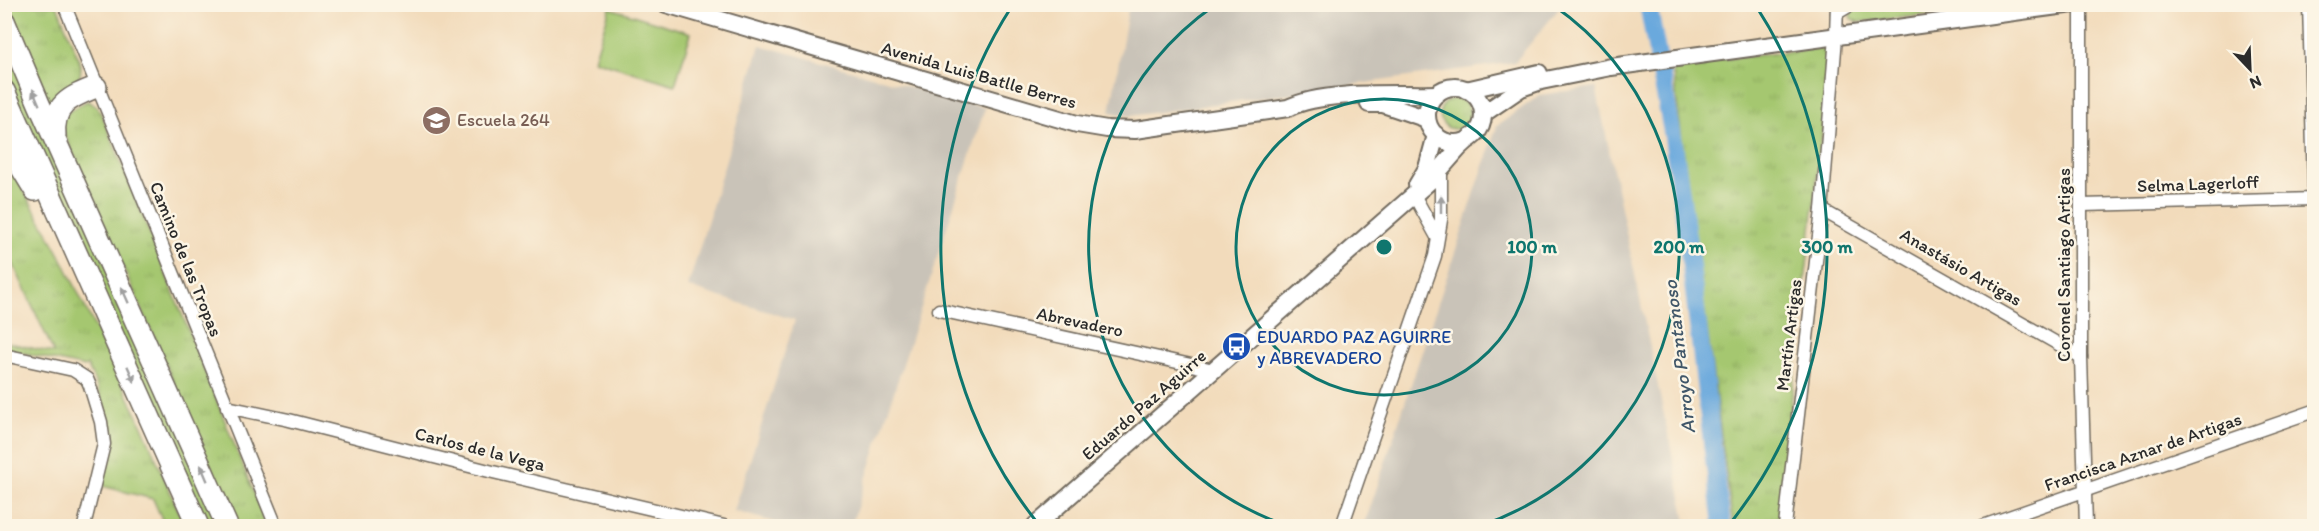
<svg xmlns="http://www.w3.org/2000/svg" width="2319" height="531" viewBox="0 0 2319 531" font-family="Itim,sans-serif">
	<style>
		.industrial { fill: #c9c3b8 }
		.grass { fill: url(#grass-tufts); stroke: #68794d; stroke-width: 1.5 }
		.pitch { fill: #a5c76f; stroke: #68794d; stroke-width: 1.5 }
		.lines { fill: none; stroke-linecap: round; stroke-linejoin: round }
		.river { stroke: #6ba9dd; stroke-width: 18 }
		.street-casing { stroke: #71695d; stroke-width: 15 }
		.secondary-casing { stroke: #71695d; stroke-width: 20 }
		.highway-casing { stroke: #71695d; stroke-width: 24 }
		.street { stroke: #fff; stroke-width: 12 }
		.secondary { stroke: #fff; stroke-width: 16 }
		.highway { stroke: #fff; stroke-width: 21 }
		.oneway { fill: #a0a0a0 }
		.ring { fill: none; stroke: #0f766e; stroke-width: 3 }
		.labels { text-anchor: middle; stroke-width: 5; stroke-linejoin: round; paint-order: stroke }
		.street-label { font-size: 18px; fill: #2b2b2b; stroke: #fcf5e5 }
		.education-label { font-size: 18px; fill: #785e54; stroke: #fcf5e5; text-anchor: start }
		.transit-label { font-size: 18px; fill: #164399; stroke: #fcf5e5; text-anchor: start }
		.water-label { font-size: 20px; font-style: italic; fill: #415769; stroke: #fcf5e5 }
		.centre { fill: #0f766e; stroke: #fcf5e5; stroke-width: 3 }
		.ring-label { font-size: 18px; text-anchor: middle; font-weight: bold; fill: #0f766e; stroke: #fcf5e5; stroke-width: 5; stroke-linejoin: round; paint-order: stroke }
	</style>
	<defs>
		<pattern id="grass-tufts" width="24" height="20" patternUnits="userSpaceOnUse" patternTransform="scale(1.5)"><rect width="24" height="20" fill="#a5c76f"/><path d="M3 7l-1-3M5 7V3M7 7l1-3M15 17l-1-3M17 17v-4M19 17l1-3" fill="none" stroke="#8eab60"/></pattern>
	</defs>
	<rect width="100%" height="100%" fill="#fcf5e5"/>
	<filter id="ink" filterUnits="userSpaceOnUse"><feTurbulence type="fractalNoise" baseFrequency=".0167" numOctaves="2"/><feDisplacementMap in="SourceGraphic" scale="12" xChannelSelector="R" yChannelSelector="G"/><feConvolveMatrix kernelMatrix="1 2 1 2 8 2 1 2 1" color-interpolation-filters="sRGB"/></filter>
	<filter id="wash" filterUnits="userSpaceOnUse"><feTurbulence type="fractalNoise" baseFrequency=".008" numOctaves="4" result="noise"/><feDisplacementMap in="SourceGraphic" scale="24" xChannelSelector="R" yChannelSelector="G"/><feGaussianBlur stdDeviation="1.35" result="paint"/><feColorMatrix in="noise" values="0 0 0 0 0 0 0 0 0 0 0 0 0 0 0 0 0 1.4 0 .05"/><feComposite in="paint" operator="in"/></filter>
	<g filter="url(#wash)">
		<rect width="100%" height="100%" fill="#f2dbbb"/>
		<g class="industrial">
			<polygon points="1129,5 1129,4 1562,5 1515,62 1130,116 1110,112"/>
			<polygon points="760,45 985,108 851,526 788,526 734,511 795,320 688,287"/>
			<polygon points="1596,87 1687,526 1364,526 1497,126 1540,95"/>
		</g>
		<g class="grass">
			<path d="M7 5H57L81 66C81 86 66 97 53 111Z"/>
			<polygon points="1859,5 2022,5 1859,22 1851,19 1850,14"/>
			<polygon points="4,35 222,526 205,526 29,132 5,77"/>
			<polygon points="1824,48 1830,51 1829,73 1777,526 1733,526 1672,65"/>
			<circle cx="1455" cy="114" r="15"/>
			<polygon points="87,101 97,107 102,115 267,526 237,526 61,126 60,116"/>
			<path d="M4 156 59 253 138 417 185 526H165L153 499 102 486C100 475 107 468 108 458 113 426 101 393 87 365L85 367 5 349V342L54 353 5 246Z"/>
		</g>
		<polygon class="pitch" points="610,8 691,33 675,85 594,60"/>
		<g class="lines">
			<polyline class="river" points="1648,4 1673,137 1689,250 1722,526"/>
		</g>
	</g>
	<g filter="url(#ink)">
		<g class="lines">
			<defs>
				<g id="street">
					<polyline points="64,4 276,526"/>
					<polyline points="2081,4 2081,357 2086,526"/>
					<polyline points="2309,4 2314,187"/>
					<polyline points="1837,13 1852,4"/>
					<polyline points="1414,195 1437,237"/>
					<polyline points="2082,205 2314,199"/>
					<polyline points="1822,210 2081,357"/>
					<polyline points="939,310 1214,370"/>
					<polyline points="4,355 73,370 87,379 90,386 101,422 104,444 84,526"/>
					<polyline points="227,407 289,420 493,472 724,526"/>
					<polyline points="1342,526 1435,256 1441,220 1441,170"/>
					<polyline points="1785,526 1822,210 1836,37 1837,4"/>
					<polyline points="1983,526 2314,411"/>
				</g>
				<g id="secondary">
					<path d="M666 4 1077 124 1107 129 1135 130 1288 108C1324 90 1395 95 1437 94"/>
					<circle cx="1455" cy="115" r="28"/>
					<polyline points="1466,90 1539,73"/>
					<polyline points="1369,104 1383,104 1427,119"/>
					<polyline points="1483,114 1521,88 1541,81 1611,67 2073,4"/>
					<polyline points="1417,185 1427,168 1436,135"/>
					<polyline points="1035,526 1431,180 1459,148 1471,137"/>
				</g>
				<g id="highway">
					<polyline points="4,21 39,104 227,526"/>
					<polyline points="4,91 198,526"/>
					<path d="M55 136C52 105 70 97 96 87"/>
					<polyline points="4,139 35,190"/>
				</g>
			</defs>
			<use href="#street" class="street-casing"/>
			<use href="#secondary" class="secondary-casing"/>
			<use href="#highway" class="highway-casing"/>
			<use href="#street" class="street"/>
			<use href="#secondary" class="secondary"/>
			<use href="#highway" class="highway"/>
		</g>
		<defs><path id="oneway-solid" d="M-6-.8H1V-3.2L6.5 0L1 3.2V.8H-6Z" transform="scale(1.5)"/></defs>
		<g class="oneway">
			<use href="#oneway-solid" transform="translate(36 97) rotate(-113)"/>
			<use href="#oneway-solid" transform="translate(1441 204) rotate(-90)"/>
			<use href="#oneway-solid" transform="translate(125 295) rotate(-114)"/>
			<use href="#oneway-solid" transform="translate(131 374) rotate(66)"/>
			<use href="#oneway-solid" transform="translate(204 473) rotate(-113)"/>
		</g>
	</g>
	<g class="ring">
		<circle cx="1384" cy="247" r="148"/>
		<path d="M1288 526A295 295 0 0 1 1215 5M1553 5A295 295 0 0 1 1480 526"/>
		<path d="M1040 526A443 443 0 0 1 1012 6M1756 6A443 443 0 0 1 1728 526"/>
	</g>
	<defs>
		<symbol id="school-disc" viewBox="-11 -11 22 22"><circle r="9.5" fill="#8d6e63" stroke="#fcf5e5"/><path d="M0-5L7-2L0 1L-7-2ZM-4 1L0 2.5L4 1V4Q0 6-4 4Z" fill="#fff"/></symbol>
		<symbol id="bus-disc" viewBox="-11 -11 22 22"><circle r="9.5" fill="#1a4fb4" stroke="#fcf5e5"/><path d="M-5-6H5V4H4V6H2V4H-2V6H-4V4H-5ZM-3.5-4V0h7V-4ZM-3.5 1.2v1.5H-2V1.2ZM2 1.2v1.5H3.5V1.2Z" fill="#fff"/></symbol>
	</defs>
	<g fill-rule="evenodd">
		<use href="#school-disc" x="420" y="104" width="33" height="33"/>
		<use href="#bus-disc" x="1220" y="330" width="33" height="33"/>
	</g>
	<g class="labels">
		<g class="street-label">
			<text transform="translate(979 75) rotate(16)" y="6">Avenida Luis Batlle Berres</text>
			<text transform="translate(2198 184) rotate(-2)" y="6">Selma Lagerloff</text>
			<text transform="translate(186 259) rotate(68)" y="6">Camino de las Tropas</text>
			<text transform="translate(2064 265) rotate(-90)" y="6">Coronel Santiago Artigas</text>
			<text transform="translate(1961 267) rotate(30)" y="6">Anastásio Artigas</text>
			<text transform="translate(1080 322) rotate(12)" y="6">Abrevadero</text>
			<text transform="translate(1789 335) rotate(-83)" y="6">Martín Artigas</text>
			<text transform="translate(1144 405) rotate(-41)" y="6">Eduardo Paz Aguirre</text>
			<text transform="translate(480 449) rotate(14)" y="6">Carlos de la Vega</text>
			<text transform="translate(2143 452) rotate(-19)" y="6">Francisca Aznar de Artigas</text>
		</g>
		<g class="education-label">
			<text x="457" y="126">Escuela 264</text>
		</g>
		<g class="transit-label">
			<text x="1257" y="343">EDUARDO PAZ AGUIRRE<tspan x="1257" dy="21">y ABREVADERO</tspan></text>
		</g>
		<g class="water-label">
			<text transform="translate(1679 357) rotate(-97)" y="7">Arroyo Pantanoso</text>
		</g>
	</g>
	<circle cx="1384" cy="247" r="9" class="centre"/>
	<g class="ring-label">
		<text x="1532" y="253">100 m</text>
		<text x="1679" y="253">200 m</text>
		<text x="1827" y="253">300 m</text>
	</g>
	<rect width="2319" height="531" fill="none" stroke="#fcf5e5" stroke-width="24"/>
	<g transform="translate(2250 69) rotate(157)" stroke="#fcf5e5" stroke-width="4.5" paint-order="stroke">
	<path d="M0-4.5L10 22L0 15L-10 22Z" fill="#2b2b2b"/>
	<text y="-9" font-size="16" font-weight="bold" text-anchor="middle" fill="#2b2b2b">N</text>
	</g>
</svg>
